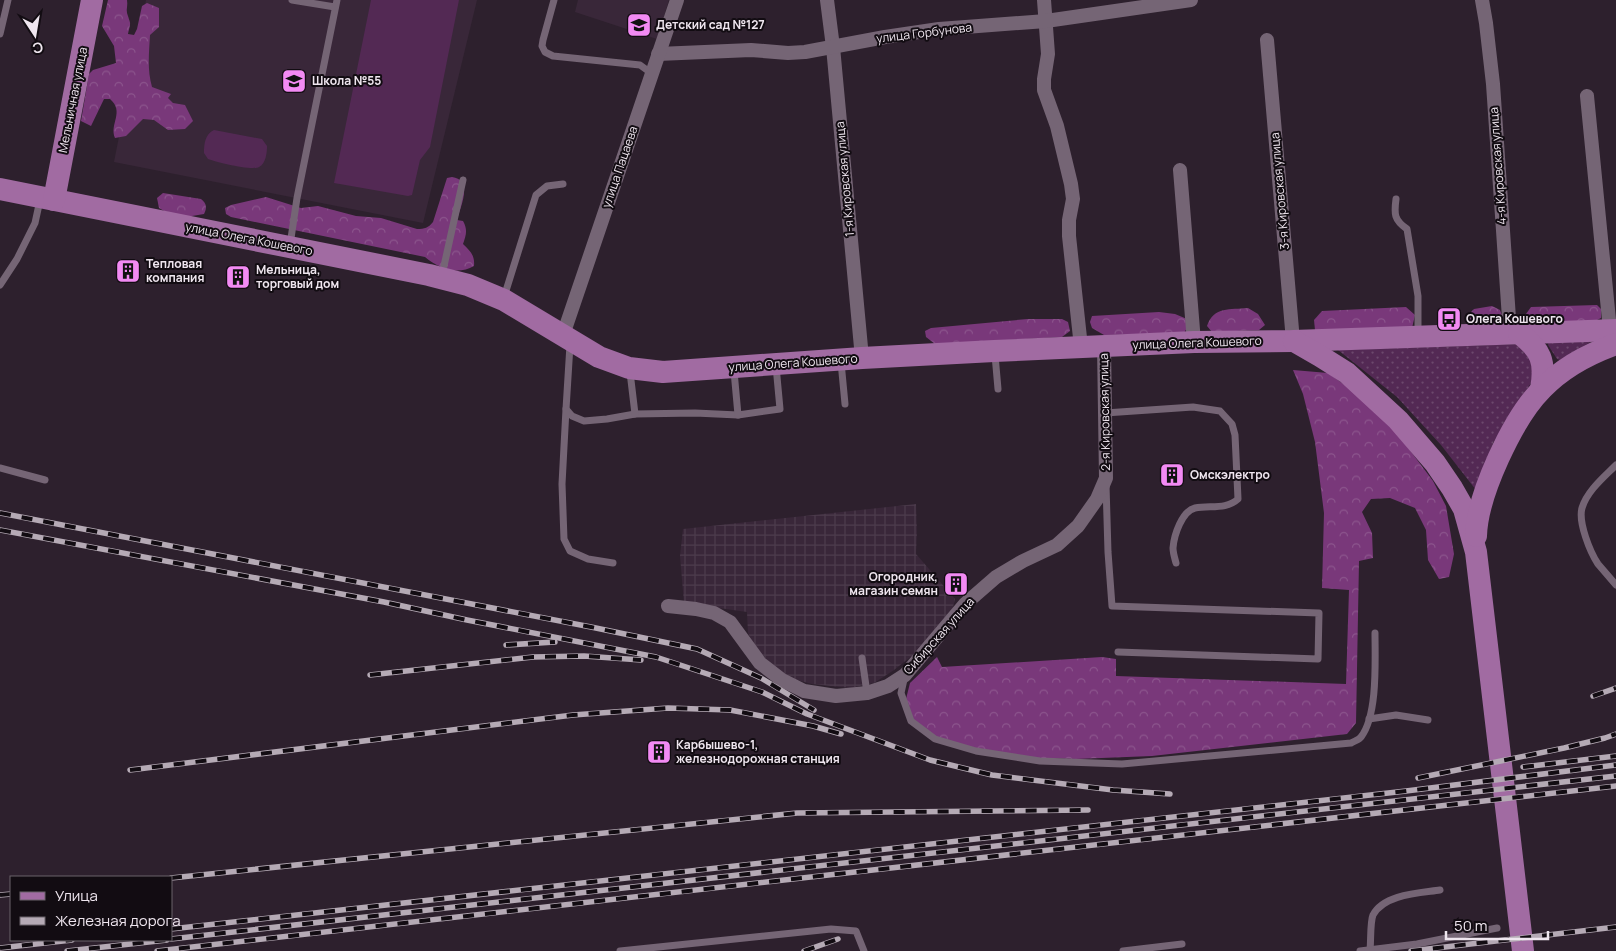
<svg xmlns="http://www.w3.org/2000/svg" width="1616" height="951" viewBox="0 0 1616 951" font-family="Manrope,sans-serif">
	<style>
		.built { fill: #392739 }
		.industrial { fill: url(#industrial-grid) }
		.grass { fill: url(#grass-dots) }
		.forest { fill: url(#forest-crowns) }
		.pitch { fill: #532954 }
		.lines { fill: none; stroke-linecap: round; stroke-linejoin: round }
		.lane { stroke: #756575; stroke-width: 7 }
		.street { stroke: #756575; stroke-width: 14 }
		.primary { stroke: #a16ba2; stroke-width: 22 }
		.rail-casing { stroke: #b5aab5; stroke-width: 5.5 }
		.rail { stroke: #120c12; stroke-width: 4; stroke-dasharray: 11; stroke-linecap: butt }
		.labels { text-anchor: middle; stroke-width: 4; stroke-linejoin: round; paint-order: stroke }
		.poi-label { font-size: 12px; font-weight: bold; fill: #efe6ef; stroke: #120c12; text-anchor: start }
		.street-label { font-size: 12px; fill: #efe6ef; stroke: #120c12 }
	</style>
	<defs>
		<pattern id="industrial-grid" width="8" height="8" patternUnits="userSpaceOnUse" patternTransform="scale(1.25)"><rect width="8" height="8" fill="#392739"/><path d="M0 4h8M4 0v8" fill="none" stroke="#4c3c4c"/></pattern>
		<pattern id="grass-dots" width="8" height="8" patternUnits="userSpaceOnUse" patternTransform="scale(1.25)"><rect width="8" height="8" fill="#532954"/><path d="M2 2h.1M6 6h.1" fill="none" stroke="#6c486d" stroke-width="1.8" stroke-linecap="round"/></pattern>
		<pattern id="forest-crowns" width="20" height="18" patternUnits="userSpaceOnUse" patternTransform="scale(1.25)"><rect width="20" height="18" fill="#79387a"/><path d="M2 6a3 3 0 1 1 6 0M12 15a3 3 0 1 1 6 0" fill="none" stroke="#8c558d"/></pattern>
	</defs>
	<rect width="100%" height="100%" fill="#2d202d"/>
	<g class="built">
		<polygon points="146,0 477,0 423,223 114,162"/>
		<polygon points="578,0 669,0 657,39 575,12"/>
	</g>
	<polygon class="industrial" points="916,504 917,532 916,554 955,599 952,611 918,651 894,670 874,683 850,688 812,684 789,678 770,663 755,647 748,633 747,612 684,603 680,556 683,529"/>
	<g class="grass">
		<polygon points="1594,340 1560,360 1557,359 1548,345 1549,341"/>
		<polygon points="1524,344 1535,366 1531,383 1493,443 1476,490 1441,445 1397,397 1338,350"/>
	</g>
	<g class="forest">
		<path d="M108 0H127C128 5 126 9 127 13 131 26 131 21 128 34L134 35 137 29 142 6 147 3 159 8V27L150 35C149 53 147 70 152 87L171 94 168 98 173 103 185 105 193 121 185 129 168 130 154 120 143 119 126 136 115 138C109 124 125 112 110 99H104L91 126 81 121 89 74 93 70 116 63 114 46 102 26Z"/>
		<path d="M452 177C474 180 460 207 457 220L463 221C468 230 466 235 463 244 470 251 475 255 474 266 457 276 438 268 425 257L231 217 226 214 225 208 231 205 266 197 301 208 318 206 356 216 381 218 417 229C425 229 428 228 433 222L447 178Z"/>
		<path d="M163 193 201 199C207 204 207 208 204 214L186 217 164 211 159 208 157 198Z"/>
		<polygon points="1597,305 1601,309 1601,318 1591,323 1526,323 1523,318 1531,307"/>
		<polygon points="1492,306 1500,310 1503,318 1496,325 1473,326 1465,318 1474,309"/>
		<polygon points="1406,307 1415,315 1412,328 1315,330 1314,320 1322,311"/>
		<path d="M1248 308 1258 314 1265 325 1259 330 1212 332 1207 326C1214 306 1230 310 1248 308Z"/>
		<polygon points="1159,312 1175,314 1187,319 1188,327 1183,334 1104,335 1092,328 1090,322 1092,316"/>
		<polygon points="1028,319 1062,319 1068,322 1070,331 1062,337 935,344 926,337 925,331 931,328"/>
		<polygon points="1293,370 1328,373 1353,391 1391,425 1433,481 1446,506 1454,554 1449,577 1439,579 1428,560 1426,530 1415,508 1390,498 1371,499 1362,512 1372,533 1373,558 1359,561 1356,723 1347,734 1152,756 1076,759 1036,758 977,749 936,737 913,720 906,699 910,683 937,657 942,667 1102,657 1116,659 1116,676 1346,684 1349,590 1322,588 1324,513 1315,442 1303,394"/>
	</g>
	<g class="pitch">
		<polygon points="371,0 459,0 430,147 420,160 412,195 408,196 334,183"/>
		<path d="M214 130 262 139 267 146C267 152 266 164 259 167 252 171 216 162 208 159L204 153C204 144 205 134 214 130Z"/>
	</g>
	<g class="lines">
		<g class="lane">
			<polyline points="292,0 335,7"/>
			<polyline points="554,0 543,40 542,46 545,52 553,56 640,65 651,73"/>
			<polyline points="0,34 8,0"/>
			<path d="M1396 199C1394 214 1394 220 1407 229L1418 296V335"/>
			<polyline points="290,245 297,198 337,0"/>
			<polyline points="442,275 463,180"/>
			<polyline points="0,285 17,259 35,223 40,200"/>
			<polyline points="504,297 536,195 547,186 563,184"/>
			<polyline points="570,345 566,409 572,416 584,421 607,419 635,414 695,413 738,415 780,409 776,366"/>
			<polyline points="995,355 998,389"/>
			<polyline points="841,362 845,404"/>
			<polyline points="734,371 738,415"/>
			<polyline points="630,372 635,414"/>
			<polyline points="566,409 562,484 564,539 570,551 588,559 613,563"/>
			<path d="M1105 413 1193 407 1220 411 1232 424 1235 435 1238 499C1226 510 1210 505 1195 508 1182 511 1174 535 1173 548 1173 553 1175 559 1176 563"/>
			<path d="M1616 465C1604 477 1587 491 1582 508 1578 522 1590 552 1598 564 1604 571 1610 578 1616 585"/>
			<polyline points="0,468 45,480"/>
			<polyline points="1106,485 1108,552 1112,606 1319,613 1318,659 1118,652"/>
			<polyline points="862,658 867,693"/>
			<path d="M905 675 901 693 911 721 935 739 976 751 1040 761 1122 764 1351 743C1354 741 1359 740 1361 737 1378 715 1375 660 1375 633"/>
			<polyline points="1369,719 1396,715 1428,720"/>
			<path d="M1370 950C1371 942 1370 922 1373 915 1384 894 1420 893 1440 890"/>
			<polyline points="620,951 831,929 856,931 864,951"/>
			<polyline points="1123,951 1182,944"/>
			<polyline points="1360,951 1417,944 1497,928"/>
		</g>
		<g class="street">
			<polyline points="827,0 833,47 862,358"/>
			<polyline points="1044,0 1048,54 1044,79 1044,90 1057,126 1071,184 1073,199 1069,220 1069,236 1081,347"/>
			<polyline points="1482,0 1486,23 1493,84 1510,333"/>
			<polyline points="1267,40 1293,341"/>
			<polyline points="658,54 751,50 788,53 805,52 885,37 939,29 1046,21 1191,0"/>
			<polyline points="1587,96 1610,330"/>
			<polyline points="1180,170 1194,342"/>
			<polyline points="563,335 677,0"/>
			<polyline points="668,606 696,609 714,613 730,622 760,663 782,680 804,691 836,696 867,693 888,686 905,675 965,604 996,577 1023,561 1057,545 1078,526 1097,499 1106,478 1104,346"/>
		</g>
		<g class="primary">
			<polyline points="0,189 429,275 468,285 504,300 599,357 629,368 663,372 862,358 994,351 1194,342 1293,341 1616,330"/>
			<polyline points="54,200 92,0"/>
			<path d="M1519 333C1541 350 1546 361 1541 389"/>
			<polyline points="1294,341 1320,356 1347,373 1398,420 1435,463 1452,488 1464,509 1476,552 1523,951"/>
			<path d="M1476 536C1477 495 1513 418 1542 389 1563 367 1588 354 1616 344"/>
		</g>
		<defs>
			<g id="rail">
				<polyline points="0,513 591,627 697,649 761,678 814,710"/>
				<polyline points="0,530 384,602 467,620 656,657 762,692 807,714 930,760 992,775 1113,790 1170,794"/>
				<polyline points="506,645 555,642"/>
				<polyline points="370,675 533,657 584,656 641,660"/>
				<polyline points="1593,696 1616,688"/>
				<polyline points="1523,767 1616,756"/>
				<polyline points="130,770 573,715 668,708 730,710 813,726 841,734"/>
				<polyline points="1418,778 1564,748 1605,738 1616,734"/>
				<polyline points="171,878 797,813 1088,810"/>
				<polyline points="0,895 11,894"/>
				<polyline points="171,929 1406,791 1616,765"/>
				<polyline points="171,939 1616,776"/>
				<polyline points="0,948 72,940"/>
				<polyline points="67,951 167,940"/>
				<polyline points="157,951 1616,786"/>
				<polyline points="804,951 838,939"/>
				<polyline points="1411,951 1616,927"/>
			</g>
		</defs>
		<use href="#rail" class="rail-casing"/>
		<use href="#rail" class="rail"/>
	</g>
	<defs>
		<symbol id="school-square" viewBox="-11 -11 22 22"><rect x="-9" y="-9" width="18" height="18" rx="4" fill="#f28af3" stroke="#120c12"/><path d="M0-5L7-2L0 1L-7-2ZM-4 1L0 2.5L4 1V4Q0 6-4 4Z" fill="#111"/></symbol>
		<symbol id="building-square" viewBox="-11 -11 22 22"><rect x="-9" y="-9" width="18" height="18" rx="4" fill="#f28af3" stroke="#120c12"/><path d="M-4-6H4V6H1V3H-1V6H-4ZM-2.5-4.3h1.7v1.8h-1.7ZM.8-4.3h1.7v1.8H.8ZM-2.5-1h1.7V.8h-1.7ZM.8-1h1.7V.8H.8Z" fill="#111"/></symbol>
		<symbol id="bus-square" viewBox="-11 -11 22 22"><rect x="-9" y="-9" width="18" height="18" rx="4" fill="#f28af3" stroke="#120c12"/><path d="M-5-6H5V4H4V6H2V4H-2V6H-4V4H-5ZM-3.5-4V0h7V-4ZM-3.5 1.2v1.5H-2V1.2ZM2 1.2v1.5H3.5V1.2Z" fill="#111"/></symbol>
	</defs>
	<g fill-rule="evenodd">
		<use href="#school-square" x="625" y="11" width="28" height="28"/>
		<use href="#school-square" x="280" y="67" width="28" height="28"/>
		<use href="#building-square" x="114" y="257" width="28" height="28"/>
		<use href="#building-square" x="224" y="263" width="28" height="28"/>
		<use href="#bus-square" x="1435" y="305" width="28" height="28"/>
		<use href="#building-square" x="1158" y="461" width="28" height="28"/>
		<use href="#building-square" x="942" y="570" width="28" height="28"/>
		<use href="#building-square" x="645" y="738" width="28" height="28"/>
	</g>
	<g class="labels">
		<g class="poi-label">
			<text x="656" y="29">Детский сад №127</text>
			<text x="312" y="85">Школа №55</text>
			<text x="146" y="268">Тепловая<tspan x="146" dy="14">компания</tspan></text>
			<text x="256" y="274">Мельница,<tspan x="256" dy="14">торговый дом</tspan></text>
			<text x="1466" y="323">Олега Кошевого</text>
			<text x="1190" y="479">Омскэлектро</text>
			<text x="938" y="581" text-anchor="end">Огородник,<tspan x="938" dy="14">магазин семян</tspan></text>
			<text x="676" y="749">Карбышево-1,<tspan x="676" dy="14">железнодорожная станция</tspan></text>
		</g>
		<g class="street-label">
			<text transform="translate(924 33) rotate(-7)" y="4">улица Горбунова</text>
			<text transform="translate(73 100) rotate(-79)" y="4">Мельничная улица</text>
			<text transform="translate(1498 166) rotate(-94)" y="4">4-я Кировская улица</text>
			<text transform="translate(620 167) rotate(-71)" y="4">улица Пацаева</text>
			<text transform="translate(845 179) rotate(-95)" y="4">1-я Кировская улица</text>
			<text transform="translate(1280 191) rotate(-95)" y="4">3-я Кировская улица</text>
			<text transform="translate(249 239) rotate(11)" y="4">улица Олега Кошевого</text>
			<text transform="translate(1197 343) rotate(-2)" y="4">улица Олега Кошевого</text>
			<text transform="translate(793 363) rotate(-4)" y="4">улица Олега Кошевого</text>
			<text transform="translate(1105 412) rotate(-91)" y="4">2-я Кировская улица</text>
			<text transform="translate(939 636) rotate(-48)" y="4">Сибирская улица</text>
		</g>
	</g>
	<rect x="10" y="876" width="162" height="65" fill="#120c12" stroke="#6a636a"/>
	<rect x="20" y="892" width="25" height="8" fill="#a16ba2" stroke="#6a636a"/>
	<text x="55" y="901" font-size="15" fill="#efe6ef">Улица</text>
	<rect x="20" y="917" width="25" height="8" fill="#b5aab5" stroke="#6a636a"/>
	<text x="55" y="926" font-size="15" fill="#efe6ef">Железная дорога</text>
	<g transform="translate(35 35) rotate(168)" stroke="#120c12" stroke-width="4" paint-order="stroke">
	<path d="M0-4L9 19L0 12L-9 19Z" fill="#efe6ef"/>
	<text y="-8" font-size="14" font-weight="bold" text-anchor="middle" fill="#efe6ef">С</text>
	</g>
	<path d="M1446 931v8h102v-8" fill="none" stroke="#efe6ef" stroke-width="2.5"/>
	<text x="1454" y="931" font-size="15" fill="#efe6ef" stroke="#120c12" stroke-width="4" paint-order="stroke">50 m</text>
</svg>
